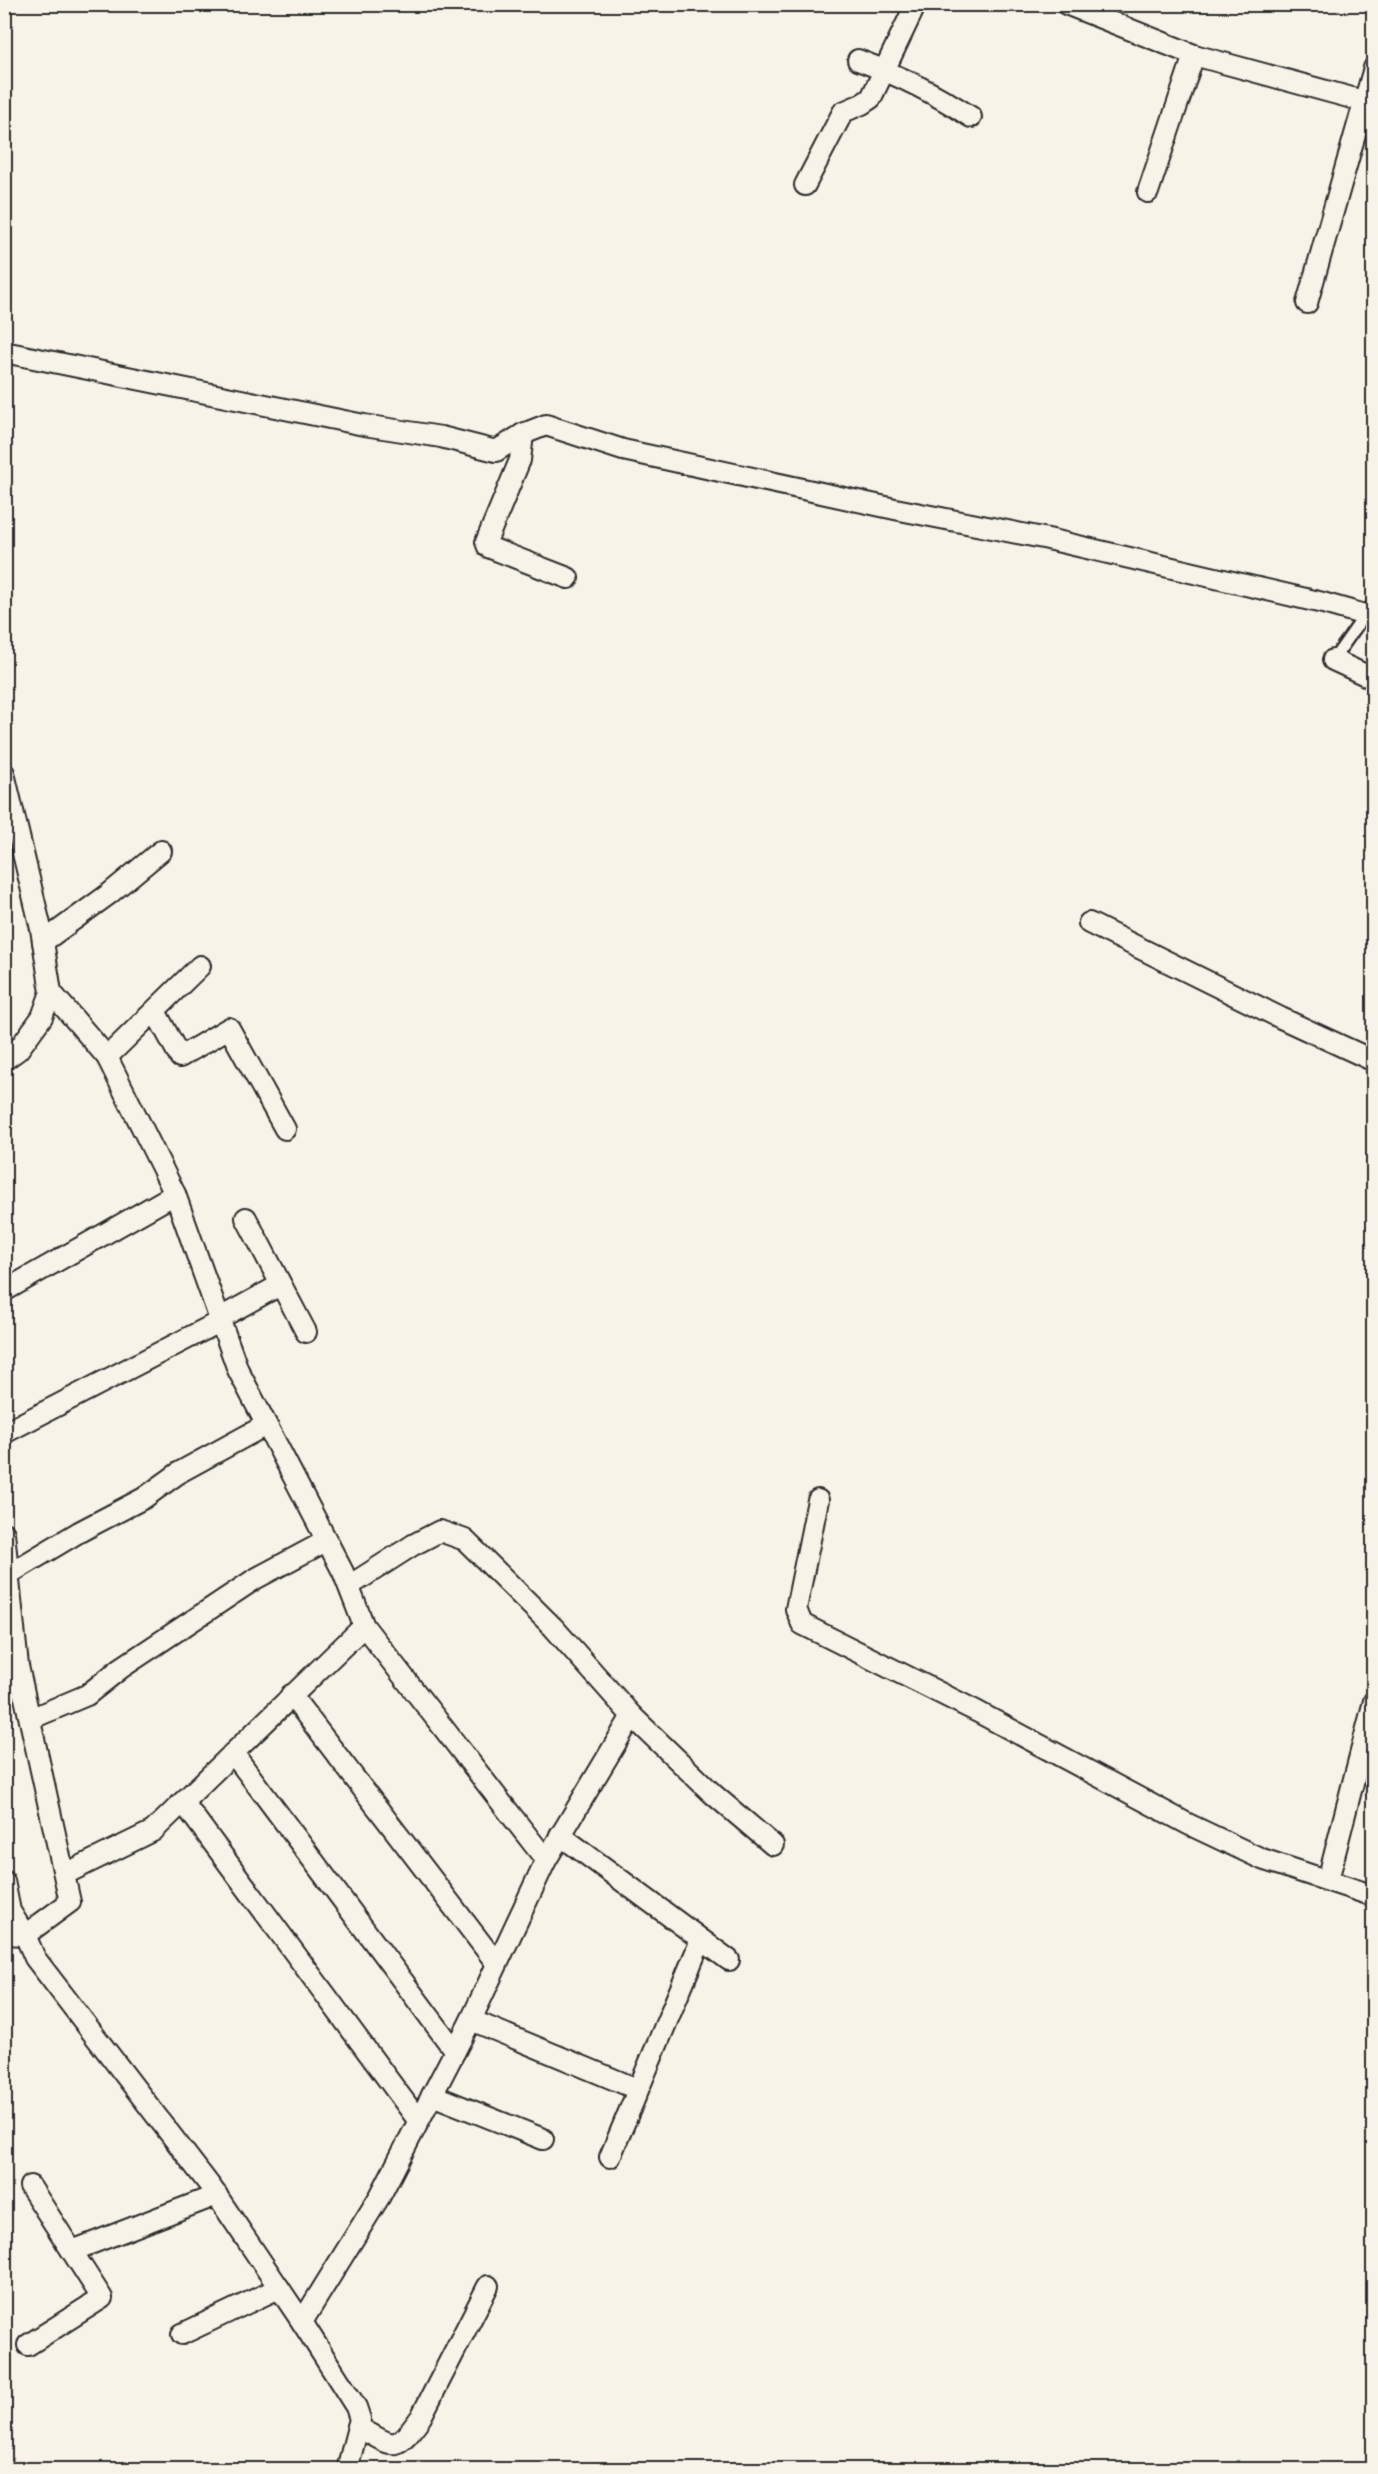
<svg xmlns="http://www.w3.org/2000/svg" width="1378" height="2474" viewBox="0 0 1378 2474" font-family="'Indie Flower',sans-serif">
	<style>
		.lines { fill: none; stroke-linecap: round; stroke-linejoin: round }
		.lane-casing { stroke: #2b2b2b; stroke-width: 15 }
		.street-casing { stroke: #2b2b2b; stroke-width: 24 }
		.lane { stroke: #f7f3e8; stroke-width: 10 }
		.street { stroke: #f7f3e8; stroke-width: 20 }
	</style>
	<rect width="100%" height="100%" fill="#f7f3e8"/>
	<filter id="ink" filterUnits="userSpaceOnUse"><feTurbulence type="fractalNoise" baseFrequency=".0167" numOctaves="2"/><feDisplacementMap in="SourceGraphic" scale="12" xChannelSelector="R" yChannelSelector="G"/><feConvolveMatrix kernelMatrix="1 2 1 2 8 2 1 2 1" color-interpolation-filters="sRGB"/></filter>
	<g filter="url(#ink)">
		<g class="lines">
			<defs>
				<polyline id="lane" points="1333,660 1374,602"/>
				<g id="street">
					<polyline points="1066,4 1194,55 1374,104"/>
					<path d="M858 60C898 75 935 93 971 117"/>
					<polyline points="805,185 843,112 862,104 871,98 916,4"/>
					<polyline points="1148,192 1194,55"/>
					<polyline points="1307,303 1374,68"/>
					<polyline points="4,352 364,425 441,437 496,451 523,434 546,425 623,450 895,509 1048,539 1323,603 1365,615"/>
					<polyline points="523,434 520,460 486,542 488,547 568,578"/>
					<polyline points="1333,660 1374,679"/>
					<polyline points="4,773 41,929 51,992 42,1017 18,1050 4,1060"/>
					<polyline points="1089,923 1281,1018 1374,1061"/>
					<polyline points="43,942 109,894 161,851"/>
					<polyline points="51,992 107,1057 175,1194 238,1370 343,1572 364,1626 546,1860"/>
					<polyline points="155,1011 180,1057 229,1028 285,1129"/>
					<polyline points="107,1057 200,966"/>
					<polyline points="246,1218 306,1332"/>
					<polyline points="4,1291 175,1194"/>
					<polyline points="220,1318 280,1285"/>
					<polyline points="4,1433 221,1321"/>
					<polyline points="818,1500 796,1609 802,1624 978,1712 1188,1824 1262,1859 1374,1896"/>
					<polyline points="4,1533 18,1666 70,1902 25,1935 4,1934"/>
					<polyline points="9,1574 79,1532 144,1498 180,1472 266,1425"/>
					<polyline points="349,1586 413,1545 440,1531 465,1540 553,1627 632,1716 713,1794 773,1845"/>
					<polyline points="291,1695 497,1964"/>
					<polyline points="30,1719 87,1695 121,1668 255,1579 326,1541"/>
					<polyline points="233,1753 455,2051"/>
					<polyline points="183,1802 418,2120"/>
					<polyline points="560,1835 729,1960"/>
					<polyline points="65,1874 153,1831 364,1626"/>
					<polyline points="1328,1880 1374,1701"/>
					<polyline points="4,1881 10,1911 25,1935 35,1958 211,2187 302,2322 356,2407 360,2419 347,2470"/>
					<polyline points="471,2020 637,2089"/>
					<polyline points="432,2095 543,2139"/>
					<polyline points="610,2157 701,1940"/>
					<polyline points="72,2251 217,2195"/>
					<polyline points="302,2322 380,2196 471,2020 546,1860 632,1716"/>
					<polyline points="182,2334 279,2288"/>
					<polyline points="28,2345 102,2298 30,2186"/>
					<path d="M358 2427C395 2447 394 2454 421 2417L488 2286"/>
				</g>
			</defs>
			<use href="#lane" class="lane-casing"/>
			<use href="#street" class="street-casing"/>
			<use href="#lane" class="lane"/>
			<use href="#street" class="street"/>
		</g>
	</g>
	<rect width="1378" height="2474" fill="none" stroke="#f7f3e8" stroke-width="24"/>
	<rect x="12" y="12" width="1354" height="2450" fill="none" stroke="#2b2b2b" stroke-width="2" filter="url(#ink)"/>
</svg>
